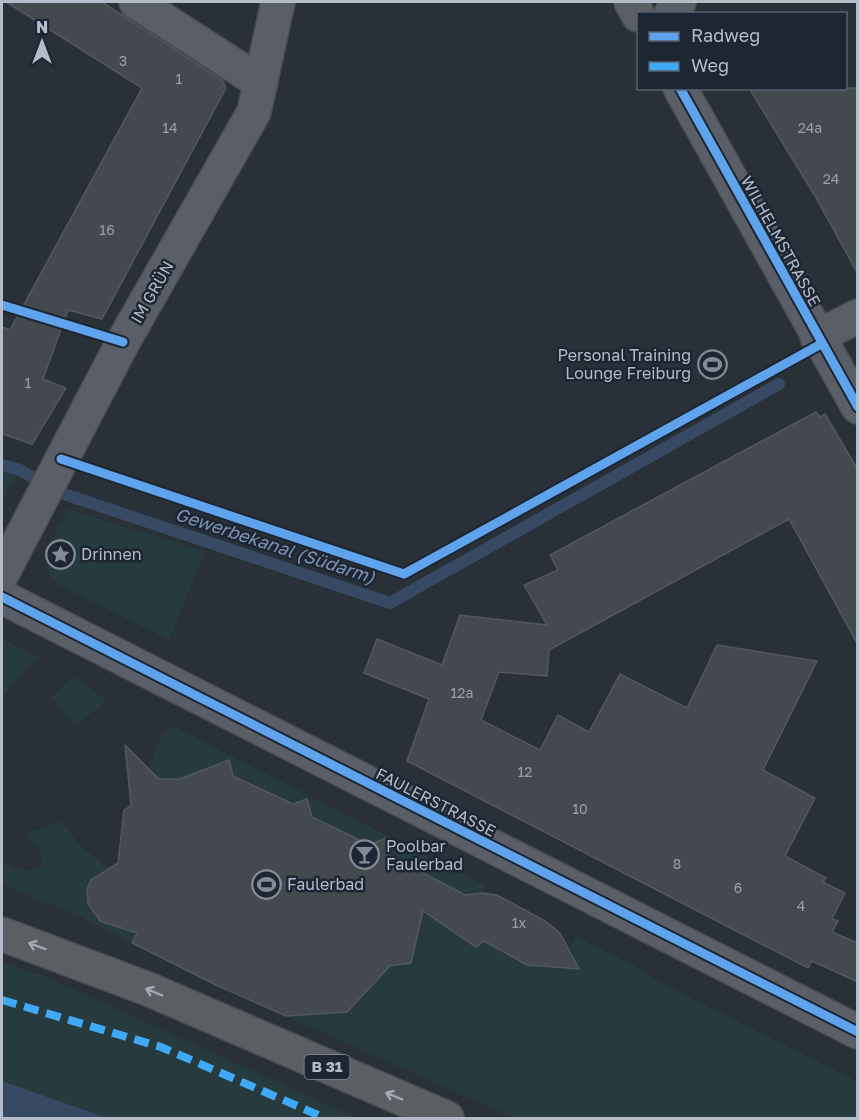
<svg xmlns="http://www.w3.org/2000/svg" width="859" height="1120" viewBox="0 0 859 1120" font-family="'Golos Text',sans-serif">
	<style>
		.green { fill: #273a3e }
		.water { fill: #384963 }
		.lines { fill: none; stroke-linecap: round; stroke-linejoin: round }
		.stream { stroke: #384963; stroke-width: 12 }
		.building { fill: #444950; stroke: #52575f; stroke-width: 1.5 }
		.minor-casing { stroke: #484c53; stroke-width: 36 }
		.trunk-casing { stroke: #474c53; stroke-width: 36 }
		.minor { stroke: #5a5e66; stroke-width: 33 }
		.trunk { stroke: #5b5f64; stroke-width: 33 }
		.quiet { stroke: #3fa9f5; stroke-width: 8; stroke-dasharray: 15 8; stroke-linecap: butt }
		.cycleway-casing { stroke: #1d2633; stroke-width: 13 }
		.cycleway { stroke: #60a3ed; stroke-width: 9 }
		.oneway { stroke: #a2a9b5 }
		.labels { text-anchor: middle; stroke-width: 5; stroke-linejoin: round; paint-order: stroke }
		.number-label { font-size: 14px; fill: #989fab }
		.shield { fill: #1d2633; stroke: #878f9c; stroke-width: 1.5 }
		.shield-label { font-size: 15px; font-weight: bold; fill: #b4bcc9 }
		.street-label { font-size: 16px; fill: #b4bcc9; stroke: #1d2633 }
		.poi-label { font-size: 16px; fill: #b4bcc9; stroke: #1d2633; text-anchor: start }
		.water-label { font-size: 18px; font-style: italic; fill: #7c92b1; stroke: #1d2633 }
	</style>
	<rect width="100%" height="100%" fill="#2a3038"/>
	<g class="green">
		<polygon points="2,471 17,476 2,502"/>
		<path d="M68 509 205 552 169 640 56 583C35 563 58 530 68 509Z"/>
		<polygon points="2,638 38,658 21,673 5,695 2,694"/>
		<polygon points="74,677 107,701 77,724 67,717 51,697"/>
		<polygon points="175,727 486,886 482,893 465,895 389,855 385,838 370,845 233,776 229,760 158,789 149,769 163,731"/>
		<path d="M61 821 78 843 108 868C88 879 77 905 100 921 108 926 119 924 128 923L136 936 132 943 77 915 2 885V861C15 868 29 876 42 865 43 850 35 844 25 834Z"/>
		<path d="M421 915 430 916 476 946 484 941C516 959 527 968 565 969L574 952 569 949 576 936 641 969 654 979 857 1081V1118H515L286 1016 347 1012 396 960 409 962 412 958Z"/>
		<polygon points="2,962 46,977 356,1118 107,1118 2,1081"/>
	</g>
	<polygon class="water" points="2,1081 107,1118 2,1118"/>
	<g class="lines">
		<polyline class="stream" points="2,465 20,470 61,493 390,603 779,384"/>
	</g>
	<g class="building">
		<polygon points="6,2 102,2 222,80 226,88 102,319 68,310 43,379 66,388 32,444 2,434 2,327 10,330 142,88"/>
		<polygon points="749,88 858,88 858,274 815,196"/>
		<polygon points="816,412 820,417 825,414 858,470 858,645 789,519 549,650 547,676 499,672 481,720 540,750 558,715 589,732 620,674 687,708 717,645 817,661 763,770 815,798 785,856 826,878 823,882 845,893 832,919 838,921 832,932 858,943 858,982 812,961 808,968 407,761 429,699 364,673 377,639 442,665 460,615 547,625 524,585 558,570 550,555"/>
		<polygon points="125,745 159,779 180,779 229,760 233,776 293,804 307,799 312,817 370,845 385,838 389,855 465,895 482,893 497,895 545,921 560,933 579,969 527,965 484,941 476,947 423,911 411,963 390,966 347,1012 286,1016 216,985 132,943 137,933 100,921 88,904 87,889 91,880 118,863 124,810 131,806"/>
	</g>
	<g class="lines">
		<defs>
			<g id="minor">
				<polyline points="136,2 261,83"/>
				<polyline points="631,2 638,15"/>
				<polyline points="671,14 679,2"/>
				<polyline points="680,88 858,407"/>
				<polyline points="817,337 858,316"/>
				<polyline points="2,574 123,342 254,112 278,2"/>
				<polyline points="2,597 858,1032"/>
			</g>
			<polyline id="trunk" points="2,934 148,989 447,1118"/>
		</defs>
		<use href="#minor" class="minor-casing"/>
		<use href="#trunk" class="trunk-casing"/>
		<use href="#minor" class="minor"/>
		<use href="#trunk" class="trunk"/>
		<polyline class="quiet" points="2,1000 161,1047 325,1118"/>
		<defs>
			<g id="cycleway">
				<polyline points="680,88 858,407"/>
				<polyline points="2,305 123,342"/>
				<polyline points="61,459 404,574 821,344"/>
				<polyline points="2,597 858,1032"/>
			</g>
		</defs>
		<use href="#cycleway" class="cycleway-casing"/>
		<use href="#cycleway" class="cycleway"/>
	</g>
	<defs><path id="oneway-shaft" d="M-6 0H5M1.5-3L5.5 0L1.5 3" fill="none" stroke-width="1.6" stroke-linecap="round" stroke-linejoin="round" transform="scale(1.5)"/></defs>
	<g class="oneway">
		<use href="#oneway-shaft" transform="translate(37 946) rotate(-160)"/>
		<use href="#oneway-shaft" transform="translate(154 992) rotate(-157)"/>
		<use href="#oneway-shaft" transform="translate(394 1096) rotate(-157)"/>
	</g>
	<defs>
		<symbol id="stadium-ring" viewBox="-11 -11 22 22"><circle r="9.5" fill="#1d2633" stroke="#848b96" stroke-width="1.5"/><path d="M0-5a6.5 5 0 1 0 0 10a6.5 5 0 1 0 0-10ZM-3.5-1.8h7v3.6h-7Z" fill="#848b96"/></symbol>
		<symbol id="sight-ring" viewBox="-11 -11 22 22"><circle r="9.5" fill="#1d2633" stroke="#848b96" stroke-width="1.5"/><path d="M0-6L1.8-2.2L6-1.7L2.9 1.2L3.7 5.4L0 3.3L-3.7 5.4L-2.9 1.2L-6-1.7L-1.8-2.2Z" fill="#848b96"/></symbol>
		<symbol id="bar-ring" viewBox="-11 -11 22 22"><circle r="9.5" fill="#1d2633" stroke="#848b96" stroke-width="1.5"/><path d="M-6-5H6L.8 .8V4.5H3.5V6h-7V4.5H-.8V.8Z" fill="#848b96"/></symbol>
	</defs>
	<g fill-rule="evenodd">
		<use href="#stadium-ring" x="696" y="348" width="33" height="33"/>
		<use href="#sight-ring" x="44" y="538" width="33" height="33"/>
		<use href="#bar-ring" x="348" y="838" width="33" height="33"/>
		<use href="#stadium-ring" x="250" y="868" width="33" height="33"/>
	</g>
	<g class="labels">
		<g class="number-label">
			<text x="123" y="66">3</text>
			<text x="179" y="84">1</text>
			<text x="170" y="133">14</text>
			<text x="810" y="133">24a</text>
			<text x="831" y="184">24</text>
			<text x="107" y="235">16</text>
			<text x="28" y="388">1</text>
			<text x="462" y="698">12a</text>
			<text x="525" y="777">12</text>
			<text x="580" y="814">10</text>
			<text x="677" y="869">8</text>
			<text x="738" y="893">6</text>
			<text x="801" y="911">4</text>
			<text x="519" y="928">1x</text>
		</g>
		<rect class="shield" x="304.5" y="1055" width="45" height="24" rx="4.5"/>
		<g class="shield-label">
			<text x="327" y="1072">B 31</text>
		</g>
		<g class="street-label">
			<text transform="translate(781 241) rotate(61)" y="6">WILHELMSTRASSE</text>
			<text transform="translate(152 292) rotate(-60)" y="6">IM GRÜN</text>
			<text transform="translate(436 802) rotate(27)" y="6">FAULERSTRASSE</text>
		</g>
		<g class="poi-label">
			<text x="691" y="361" text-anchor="end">Personal Training<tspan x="691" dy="18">Lounge Freiburg</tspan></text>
			<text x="81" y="560">Drinnen</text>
			<text x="386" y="852">Poolbar<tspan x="386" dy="18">Faulerbad</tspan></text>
			<text x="287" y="890">Faulerbad</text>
		</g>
		<g class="water-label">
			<text transform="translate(275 546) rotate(18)" y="6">Gewerbekanal (Südarm)</text>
		</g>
	</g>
	<rect width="859" height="1120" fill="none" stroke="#b4bcc9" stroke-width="6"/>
	<rect x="637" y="12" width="210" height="78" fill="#1d2633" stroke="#59626f" stroke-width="1.5"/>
	<rect x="649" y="32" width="30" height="9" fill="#60a3ed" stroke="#59626f" stroke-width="1.5"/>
	<text x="691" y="42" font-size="18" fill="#b4bcc9">Radweg</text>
	<rect x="649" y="62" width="30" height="9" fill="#3fa9f5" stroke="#59626f" stroke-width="1.5"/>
	<text x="691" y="72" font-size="18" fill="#b4bcc9">Weg</text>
	<g transform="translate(42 42)" stroke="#1d2633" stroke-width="4.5" paint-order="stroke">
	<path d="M0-4.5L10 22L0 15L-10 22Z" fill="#b4bcc9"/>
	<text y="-9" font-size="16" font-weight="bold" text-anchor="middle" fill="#b4bcc9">N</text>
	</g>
</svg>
